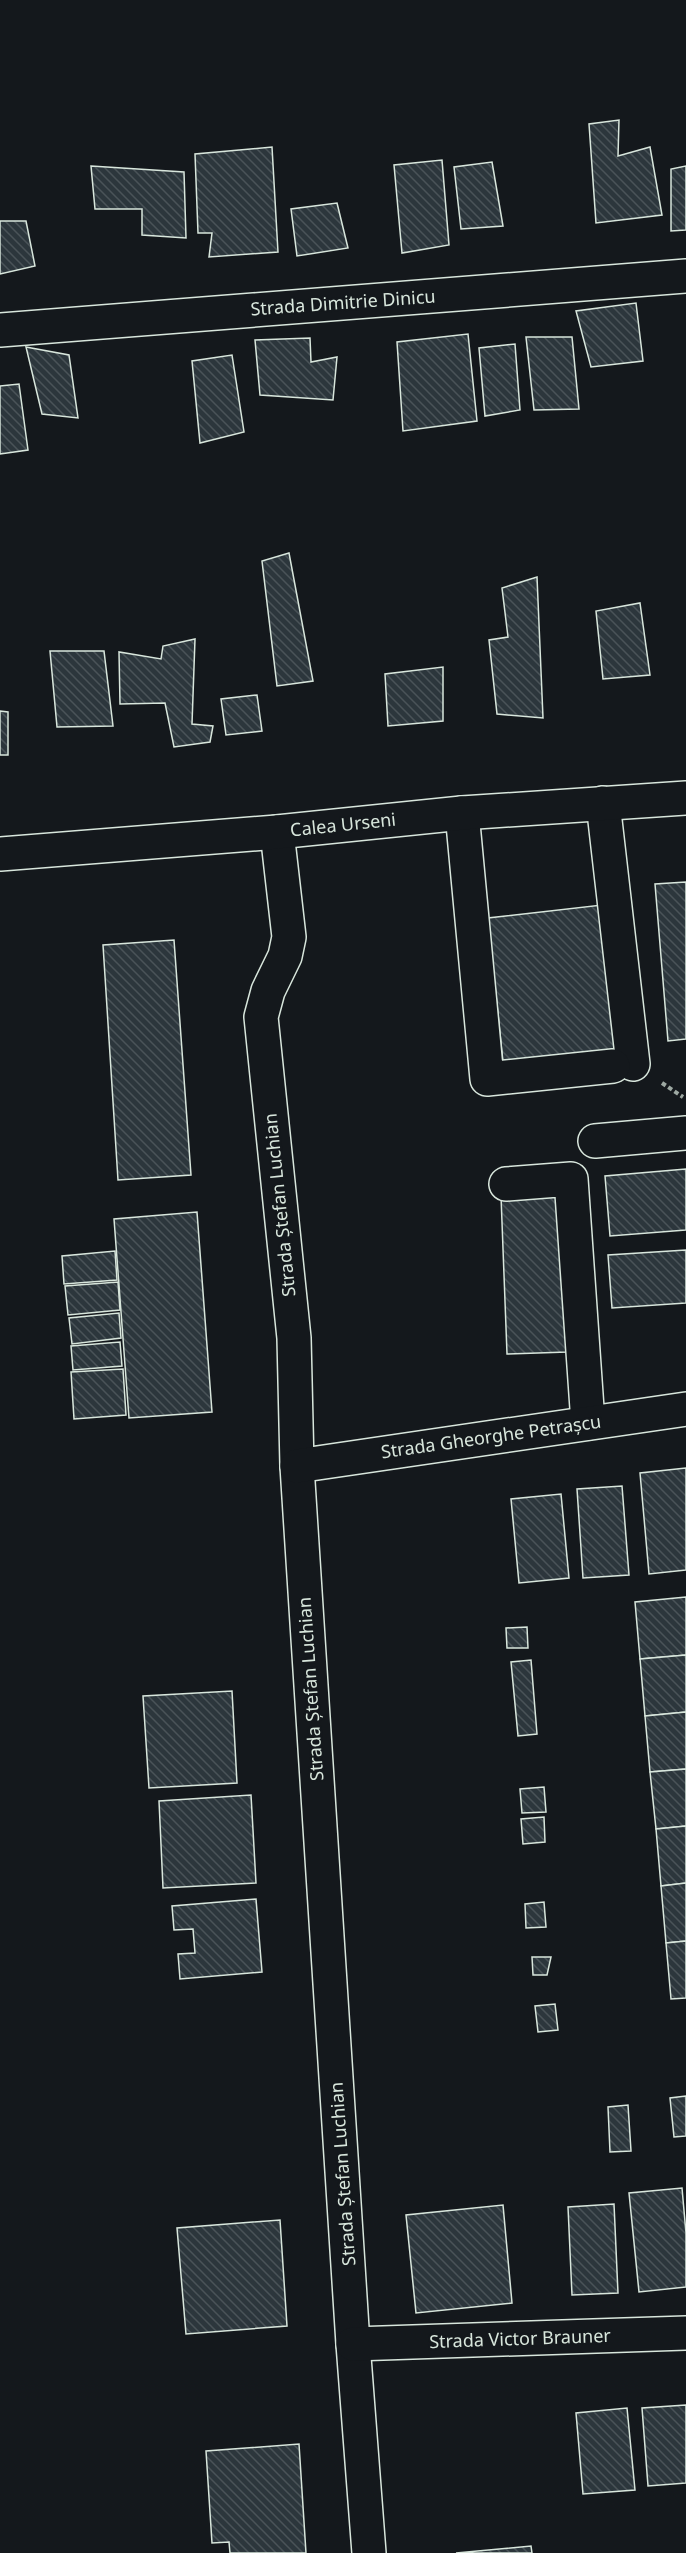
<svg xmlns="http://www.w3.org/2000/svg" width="686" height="2553" viewBox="0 0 686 2553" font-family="'Noto Sans',sans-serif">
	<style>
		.building { fill: url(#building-back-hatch); stroke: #d8e6dc; stroke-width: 1.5 }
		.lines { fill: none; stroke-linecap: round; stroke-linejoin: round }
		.minor-casing { stroke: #d8e6dc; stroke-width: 36 }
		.path { stroke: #9da8a2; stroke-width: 4; stroke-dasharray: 4.5 3; stroke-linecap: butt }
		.minor { stroke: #14181c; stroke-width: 33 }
		.labels { text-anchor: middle; stroke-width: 4.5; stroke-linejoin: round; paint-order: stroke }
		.street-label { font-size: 18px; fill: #d8e6dc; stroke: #14181c }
	</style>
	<defs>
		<pattern id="building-back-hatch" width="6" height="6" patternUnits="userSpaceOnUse" patternTransform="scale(1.5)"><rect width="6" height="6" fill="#2c363c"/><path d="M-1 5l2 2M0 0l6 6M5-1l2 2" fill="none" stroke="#4a5358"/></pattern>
	</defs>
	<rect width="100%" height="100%" fill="#14181c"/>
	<g class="building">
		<polygon points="619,120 618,156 650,147 662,215 596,223 589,124"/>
		<polygon points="272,147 278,252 209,257 212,233 198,233 195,154"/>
		<polygon points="442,160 449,245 402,253 394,165"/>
		<polygon points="492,162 503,226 461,229 454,167"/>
		<polygon points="91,166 184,172 186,238 142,235 142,209 95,209"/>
		<polygon points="686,166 686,230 671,231 671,169"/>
		<polygon points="337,203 348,248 297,256 291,209"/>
		<polygon points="0,221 26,221 35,266 0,274"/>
		<polygon points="636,303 643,361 591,367 576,311"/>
		<polygon points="468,334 477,421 403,431 397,342"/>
		<polygon points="526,337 572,337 579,409 534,410"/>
		<polygon points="310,338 311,362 337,357 333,400 260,395 255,340"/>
		<polygon points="515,344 520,410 485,416 479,348"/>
		<polygon points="26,347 69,355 78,418 42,414"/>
		<polygon points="232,355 244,432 200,443 192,361"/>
		<polygon points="19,384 28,450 0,454 0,386"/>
		<polygon points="289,553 313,681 277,686 262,561"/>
		<polygon points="537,577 543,718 497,714 489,640 508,637 502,588"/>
		<polygon points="640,603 650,675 603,679 596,611"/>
		<polygon points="195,639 192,724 213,726 210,742 174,747 165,703 120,704 119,652 161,659 163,646"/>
		<polygon points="50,651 104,651 113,726 57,727"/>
		<polygon points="443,667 443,721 388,726 385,674"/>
		<polygon points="257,695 262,731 226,735 221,699"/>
		<polygon points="0,711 8,712 8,755 0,755"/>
		<polygon points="686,882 686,1039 668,1041 655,884"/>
		<polygon points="602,905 617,1050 503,1062 488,918"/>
		<polygon points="174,940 191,1175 118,1180 103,945"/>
		<polygon points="686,1169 686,1230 610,1236 605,1176"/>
		<polygon points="562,1193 567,1352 507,1354 501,1196"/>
		<polygon points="197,1212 212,1412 129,1418 114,1219"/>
		<polygon points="686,1250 686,1303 612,1308 608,1255"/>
		<polygon points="115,1251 117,1280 64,1284 62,1256"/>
		<polygon points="118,1282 120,1310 68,1315 65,1286"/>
		<polygon points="119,1313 121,1338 72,1344 69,1318"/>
		<polygon points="120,1342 122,1366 73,1370 71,1346"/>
		<polygon points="123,1369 126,1415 74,1419 71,1372"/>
		<polygon points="686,1468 686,1570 649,1574 640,1473"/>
		<polygon points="622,1486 629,1575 583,1578 577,1489"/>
		<polygon points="561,1494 569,1578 519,1583 511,1499"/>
		<polygon points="686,1597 686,1655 640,1659 635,1602"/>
		<polygon points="527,1627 528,1648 507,1648 506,1628"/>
		<polygon points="686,1655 686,1712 645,1716 640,1659"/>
		<polygon points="531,1660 537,1734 518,1736 511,1662"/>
		<polygon points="232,1691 237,1783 149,1788 143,1696"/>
		<polygon points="686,1712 686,1769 650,1772 645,1716"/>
		<polygon points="686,1769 686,1826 656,1829 650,1772"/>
		<polygon points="544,1787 546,1812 522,1813 520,1789"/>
		<polygon points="251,1795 256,1883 163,1888 159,1801"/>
		<polygon points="544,1817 545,1842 523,1844 521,1819"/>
		<polygon points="686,1826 686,1883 661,1886 656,1829"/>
		<polygon points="686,1883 686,1941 666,1943 661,1886"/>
		<polygon points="256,1899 262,1972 180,1979 178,1954 195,1953 193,1929 174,1930 172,1906"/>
		<polygon points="544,1902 546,1927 526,1928 525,1904"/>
		<polygon points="686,1941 686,1998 671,1999 666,1943"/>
		<polygon points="532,1957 551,1957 547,1975 533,1975"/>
		<polygon points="555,2004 558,2030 538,2032 535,2006"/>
		<polygon points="686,2096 686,2136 674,2137 670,2098"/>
		<polygon points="628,2105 631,2151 610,2152 608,2107"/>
		<polygon points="682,2188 686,2233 686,2287 639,2292 629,2193"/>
		<polygon points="614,2204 618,2293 572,2295 568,2207"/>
		<polygon points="503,2205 512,2303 416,2313 406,2215"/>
		<polygon points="280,2220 287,2326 186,2334 177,2228"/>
		<polygon points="686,2405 686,2483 648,2486 642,2408"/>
		<polygon points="627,2408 635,2490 583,2494 576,2413"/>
		<polygon points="299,2444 306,2553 230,2553 229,2542 212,2543 206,2451"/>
		<polygon points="531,2546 532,2553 456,2553"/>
	</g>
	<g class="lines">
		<defs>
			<g id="minor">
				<polyline points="0,330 686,276"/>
				<polyline points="603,803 633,1064"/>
				<polyline points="462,813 487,1079 613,1066"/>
				<polyline points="277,832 289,937 285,956 268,991 261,1017 294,1338 297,1466 353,2344 369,2553"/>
				<polyline points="0,854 277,832 462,813 686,798"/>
				<polyline points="595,1141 686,1133"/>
				<polyline points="506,1184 571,1179 588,1423"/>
				<polyline points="297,1466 686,1409"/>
				<polyline points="353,2344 686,2333"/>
			</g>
		</defs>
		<use href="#minor" class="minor-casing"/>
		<polyline class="path" points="662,1083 683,1097"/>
		<use href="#minor" class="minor"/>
	</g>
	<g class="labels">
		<g class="street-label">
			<text transform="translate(343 303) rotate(-4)" y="6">Strada Dimitrie Dinicu</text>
			<text transform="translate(343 825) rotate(-6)" y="6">Calea Urseni</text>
			<text transform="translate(280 1205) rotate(-96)" y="6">Strada Ștefan Luchian</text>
			<text transform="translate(491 1437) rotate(-8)" y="6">Strada Gheorghe Petrașcu</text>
			<text transform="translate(311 1689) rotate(-94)" y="6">Strada Ștefan Luchian</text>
			<text transform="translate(343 2174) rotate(-94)" y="6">Strada Ștefan Luchian</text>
			<text transform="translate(520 2339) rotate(-2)" y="6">Strada Victor Brauner</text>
		</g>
	</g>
</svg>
